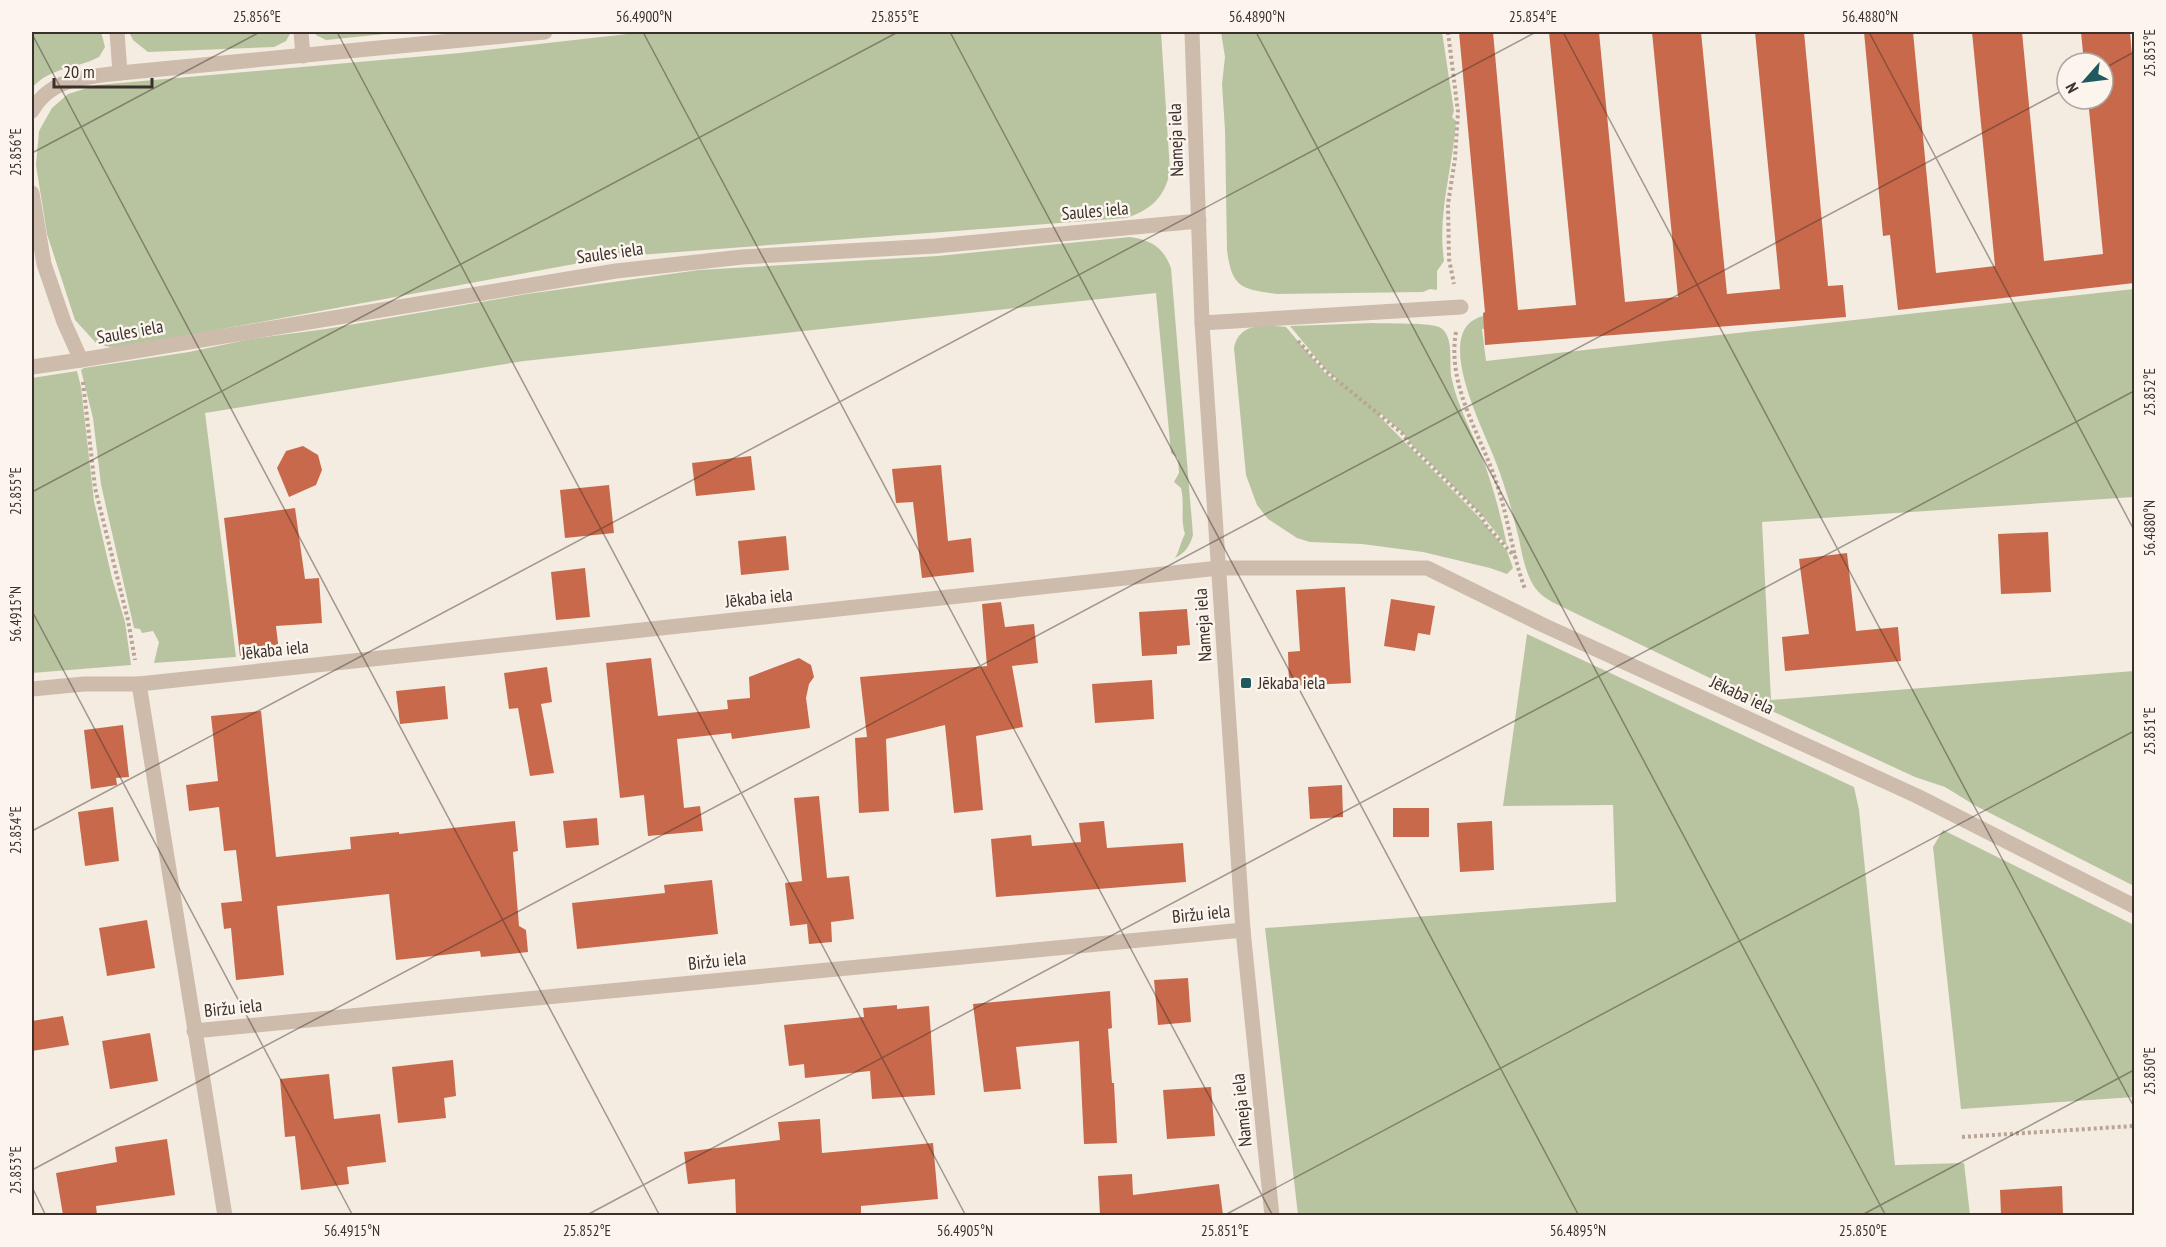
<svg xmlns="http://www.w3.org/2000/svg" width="2166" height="1247" viewBox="0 0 2166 1247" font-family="'PT Sans Narrow',sans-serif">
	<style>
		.green { fill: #b8c4a0 }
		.building { fill: #c8694b }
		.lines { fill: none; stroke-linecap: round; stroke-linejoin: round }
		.path { stroke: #b9a596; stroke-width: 4; stroke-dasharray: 3 3; stroke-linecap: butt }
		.service { stroke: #cdbbac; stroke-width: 15 }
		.minor { stroke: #cdbbac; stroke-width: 15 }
		.tertiary { stroke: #cdbbac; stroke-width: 15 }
		.ticks { fill: none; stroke: #3b302b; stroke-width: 1.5; stroke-opacity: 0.45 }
		.poi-dot { fill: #1f5a5e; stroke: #fbf5ee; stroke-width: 2 }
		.labels { text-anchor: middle; stroke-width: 5; stroke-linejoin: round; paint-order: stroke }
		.street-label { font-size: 18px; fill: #3b302b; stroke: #fbf5ee }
		.poi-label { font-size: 18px; fill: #3b302b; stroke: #fbf5ee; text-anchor: start }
		.neatline { fill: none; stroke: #3b302b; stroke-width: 2 }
		.ticks-label { font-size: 15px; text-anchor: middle; fill: #3b302b }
	</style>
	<rect width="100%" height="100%" fill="#f4ebe1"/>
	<g class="green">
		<path d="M32 32H101L105 47 99 57C76 69 50 67 32 88Z"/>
		<polygon points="129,32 291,32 286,41 274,47 148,52 133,40"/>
		<polygon points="315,32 404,32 326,40 316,35"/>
		<path d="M645 32H1161L1170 171C1165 197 1151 210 1126 218L612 257 131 346 114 348 97 344 75 320 47 234 36 165 39 131 52 108 68 94 97 85 460 53Z"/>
		<path d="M1221 32H1442L1454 111 1452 117 1456 121C1453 168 1437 213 1444 261L1437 271V290L1430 289 1423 292 1277 294C1241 289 1232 288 1227 250L1225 130 1222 84 1225 57Z"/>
		<path d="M1130 237C1151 240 1163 247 1171 268L1193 535C1190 546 1185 553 1175 558 1180 550 1180 543 1185 534 1180 519 1185 505 1181 488L1174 482 1179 473 1178 458 1171 453 1156 293 524 361 205 413 236 657 154 663 159 642 153 631 142 633 140 629 134 628 107 511 101 484 93 418 81 370 84 368 189 352 251 339 326 329 527 294 699 270 938 256Z"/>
		<path d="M2134 289V497L1762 522 1771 700 2134 671V886L1976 806 1945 787 1915 777 1748 700 1739 692 1552 602C1544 597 1537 592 1532 583 1525 570 1522 554 1519 539 1513 514 1506 489 1497 465 1486 433 1424 321 1490 315L1491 328 1482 329 1486 361Z"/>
		<path d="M1373 323C1387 324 1432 322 1441 328 1455 338 1448 365 1452 380 1458 407 1472 432 1482 457 1493 486 1501 516 1507 546L1481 514 1413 446 1403 433 1380 413 1379 416 1477 515 1507 551 1513 568 1507 574 1490 568 1423 552 1362 544 1310 542 1297 538 1268 519 1257 505 1246 475 1234 348C1239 322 1265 325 1286 327L1325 373 1337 382 1339 381 1327 371 1290 326Z"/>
		<polygon points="77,371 81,387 94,501 112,578 125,622 131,665 32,673 32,378"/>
		<polygon points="1527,634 1854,787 1859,810 1895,1165 1964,1163 1970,1215 1298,1215 1265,928 1616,902 1613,805 1503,806"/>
		<polygon points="1943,830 2134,925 2134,1097 1961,1109 1933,847"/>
	</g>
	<g class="building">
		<polygon points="1459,32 1493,32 1518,310 1576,305 1549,32 1599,32 1625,302 1678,297 1652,32 1701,32 1727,294 1780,289 1755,32 1804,32 1828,286 1843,285 1846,317 1485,345 1483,313 1485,312"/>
		<polygon points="1864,32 1913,32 1936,273 1995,266 1972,32 2022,32 2044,261 2103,254 2088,99 2103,99 2103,63 2084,63 2081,32 2130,32 2134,78 2134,283 1898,310 1890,235 1883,236"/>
		<polygon points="303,446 318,455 322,470 316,485 289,497 277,468 286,451"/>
		<polygon points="751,456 755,490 696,496 692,463"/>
		<polygon points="941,465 948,541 971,538 974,572 922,578 913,502 896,503 892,469"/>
		<polygon points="609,485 614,533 565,538 560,490"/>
		<polygon points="295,508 305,579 319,578 322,623 276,626 279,652 240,656 224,518"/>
		<polygon points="2048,532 2051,592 2001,594 1998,534"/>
		<polygon points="786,536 789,570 741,575 738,541"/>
		<polygon points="1847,553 1856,631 1898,627 1901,661 1785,671 1782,637 1809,634 1799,559"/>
		<polygon points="585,568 590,617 556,620 551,572"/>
		<polygon points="1345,587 1351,683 1289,686 1288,652 1300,651 1296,590"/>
		<polygon points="1391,599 1435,606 1430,635 1418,633 1415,651 1384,646"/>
		<polygon points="1001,602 1005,627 1034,624 1038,663 1012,666 1023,727 976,736 983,810 954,813 945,725 886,739 889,811 859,813 855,738 867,737 860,677 987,666 982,604"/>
		<polygon points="1187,609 1190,645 1177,646 1177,654 1142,656 1139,612"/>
		<polygon points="651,658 658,716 728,709 727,700 750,698 749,677 799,658 811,665 814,677 809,684 806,698 810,728 732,739 731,733 677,739 684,808 700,806 703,831 648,836 644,795 620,798 606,663"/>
		<polygon points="547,667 552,702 541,704 554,773 530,776 518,708 509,709 504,673"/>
		<polygon points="1152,680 1154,719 1095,723 1092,684"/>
		<polygon points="445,686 448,719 400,724 396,691"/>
		<polygon points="261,711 276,857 351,849 350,837 399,832 399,834 515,821 518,851 513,852 519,926 526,930 528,952 481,957 480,951 396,960 389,894 277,906 284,975 236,980 231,928 224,929 221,903 242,901 236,850 224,851 219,807 189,811 186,785 218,781 211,716"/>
		<polygon points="123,725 129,777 116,778 117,785 91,789 84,730"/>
		<polygon points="1342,785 1343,817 1310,819 1308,787"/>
		<polygon points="819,796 827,878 849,876 854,919 831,922 832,942 809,944 807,924 790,926 785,883 802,881 794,798"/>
		<polygon points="113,807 119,861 85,866 78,812"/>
		<rect x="1393" y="808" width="36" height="29"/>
		<polygon points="597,818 599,845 566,848 563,821"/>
		<polygon points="1104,821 1107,848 1183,843 1186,882 996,897 991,839 1031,835 1032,846 1081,842 1079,823"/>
		<polygon points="1492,821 1494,870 1460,872 1457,823"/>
		<polygon points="712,880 718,934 577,949 572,903 665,893 664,885"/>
		<polygon points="147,920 155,968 107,976 99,928"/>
		<polygon points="1188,978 1191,1022 1158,1025 1154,980"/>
		<polygon points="1110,991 1112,1028 1108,1029 1112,1083 1114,1083 1117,1143 1084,1144 1079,1041 1016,1047 1021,1089 984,1092 973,1004"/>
		<polygon points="897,1005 897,1009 929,1006 935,1095 872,1099 870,1071 805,1078 804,1064 789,1066 784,1025 864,1017 863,1008"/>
		<polygon points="63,1016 69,1045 32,1051 32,1021"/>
		<polygon points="150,1033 158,1081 110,1089 102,1041"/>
		<polygon points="453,1060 456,1096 444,1098 446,1118 398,1123 392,1067"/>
		<polygon points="329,1074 334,1119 380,1114 386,1162 347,1167 349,1184 301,1190 295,1136 285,1137 280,1079"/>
		<polygon points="1211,1087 1215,1136 1167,1139 1163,1090"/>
		<polygon points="820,1119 822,1153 933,1143 938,1199 861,1206 861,1215 736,1215 735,1179 688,1184 684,1152 780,1140 778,1122"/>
		<polygon points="167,1139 175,1195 96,1206 97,1215 63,1215 56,1173 117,1162 115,1147"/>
		<polygon points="1132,1174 1133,1195 1219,1184 1223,1215 1100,1215 1098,1176"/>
		<polygon points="2062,1186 2063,1215 2001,1215 2000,1190"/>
	</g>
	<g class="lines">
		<g class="path">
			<polyline points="1448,32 1458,112 1455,159 1448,204 1449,259 1454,284"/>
			<path d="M1456 332C1446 389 1484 438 1499 491 1509 523 1513 557 1525 589"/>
			<polyline points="1298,341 1327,372 1402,433 1411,446 1480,514 1486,525 1515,557"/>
			<polyline points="83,382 95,488 128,620 135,660"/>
			<polyline points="1962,1137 2134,1126"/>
		</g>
		<g class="service">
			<path d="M32 111C50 78 86 77 120 73"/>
			<polyline points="32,193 44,264 64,322 81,360"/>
		</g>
		<g class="minor">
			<polyline points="117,32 120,73 545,32"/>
			<polyline points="301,32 303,56"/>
			<polyline points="1202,323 1461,307"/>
			<polyline points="32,367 81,360 616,271 742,257 935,246 1199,221"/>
			<polyline points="139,684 225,1216"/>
			<polyline points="32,689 84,684 139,684 1219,568 1427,568 1543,625 1917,796 2134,906"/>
			<polyline points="194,1031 1243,930"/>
		</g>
		<polyline class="tertiary" points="1192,32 1202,323 1243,930 1272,1216"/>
	</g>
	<path class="ticks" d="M337 32 966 1216M643 32 1273 1216M950 32 1579 1216M1256 32 1886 1216M1563 32 2134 1107M1869 32 2134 530M32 34 660 1216M2103 69 2134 52M32 153 260 32M32 492 898 32M32 611 353 1216M32 831 1536 32M32 1170 2067 88M32 1187 46 1216M585 1216 2134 391M1223 1216 2134 731M1860 1216 2134 1070"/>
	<rect class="poi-dot" x="1240" y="677" width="12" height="12" rx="3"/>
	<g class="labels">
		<g class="street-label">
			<text transform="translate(1176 140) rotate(-92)" y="6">Nameja iela</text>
			<text transform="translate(1095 211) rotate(-5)" y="6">Saules iela</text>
			<text transform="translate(610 253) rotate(-8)" y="6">Saules iela</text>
			<text transform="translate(130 332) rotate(-10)" y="6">Saules iela</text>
			<text transform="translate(759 598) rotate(-6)" y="6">Jēkaba iela</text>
			<text transform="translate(1203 625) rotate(-94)" y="6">Nameja iela</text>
			<text transform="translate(275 650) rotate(-6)" y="6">Jēkaba iela</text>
			<text transform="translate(1742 695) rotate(25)" y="6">Jēkaba iela</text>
			<text transform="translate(1201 914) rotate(-6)" y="6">Biržu iela</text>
			<text transform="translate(717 961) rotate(-6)" y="6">Biržu iela</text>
			<text transform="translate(233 1008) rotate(-6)" y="6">Biržu iela</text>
			<text transform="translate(1242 1110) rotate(-96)" y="6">Nameja iela</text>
		</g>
		<g class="poi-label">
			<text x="1258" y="689">Jēkaba iela</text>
		</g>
	</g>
	<rect width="2166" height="1247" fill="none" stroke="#fbf5ee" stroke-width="66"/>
	<g transform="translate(2085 81) rotate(242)"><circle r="28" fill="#fbf5ee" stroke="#aea6a0" stroke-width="1.5"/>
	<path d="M0-4.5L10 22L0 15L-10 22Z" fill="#1f5a5e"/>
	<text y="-9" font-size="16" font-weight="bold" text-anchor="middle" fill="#3b302b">N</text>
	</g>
	<path d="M54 78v9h98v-9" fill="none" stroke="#3b302b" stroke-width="3"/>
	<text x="63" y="78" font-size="18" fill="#3b302b" stroke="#fbf5ee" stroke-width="4.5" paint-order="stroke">20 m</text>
	<rect x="33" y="33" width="2100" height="1181" class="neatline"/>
	<g class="ticks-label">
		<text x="257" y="22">25.856°E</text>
		<text x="644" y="22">56.4900°N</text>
		<text x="895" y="22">25.855°E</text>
		<text x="1257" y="22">56.4890°N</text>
		<text x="1533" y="22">25.854°E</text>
		<text x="1870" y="22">56.4880°N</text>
		<text transform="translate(2150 53) rotate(-90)" y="5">25.853°E</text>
		<text transform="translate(16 152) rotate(-90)" y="5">25.856°E</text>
		<text transform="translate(2150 392) rotate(-90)" y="5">25.852°E</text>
		<text transform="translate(16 491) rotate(-90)" y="5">25.855°E</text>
		<text transform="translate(2150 528) rotate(-90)" y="5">56.4880°N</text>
		<text transform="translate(16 614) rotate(-90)" y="5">56.4915°N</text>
		<text transform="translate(2150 731) rotate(-90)" y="5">25.851°E</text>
		<text transform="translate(16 830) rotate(-90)" y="5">25.854°E</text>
		<text transform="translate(2150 1071) rotate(-90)" y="5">25.850°E</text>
		<text transform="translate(16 1170) rotate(-90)" y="5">25.853°E</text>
		<text x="352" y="1236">56.4915°N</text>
		<text x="587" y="1236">25.852°E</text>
		<text x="965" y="1236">56.4905°N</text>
		<text x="1225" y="1236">25.851°E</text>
		<text x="1578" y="1236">56.4895°N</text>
		<text x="1863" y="1236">25.850°E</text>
	</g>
</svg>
